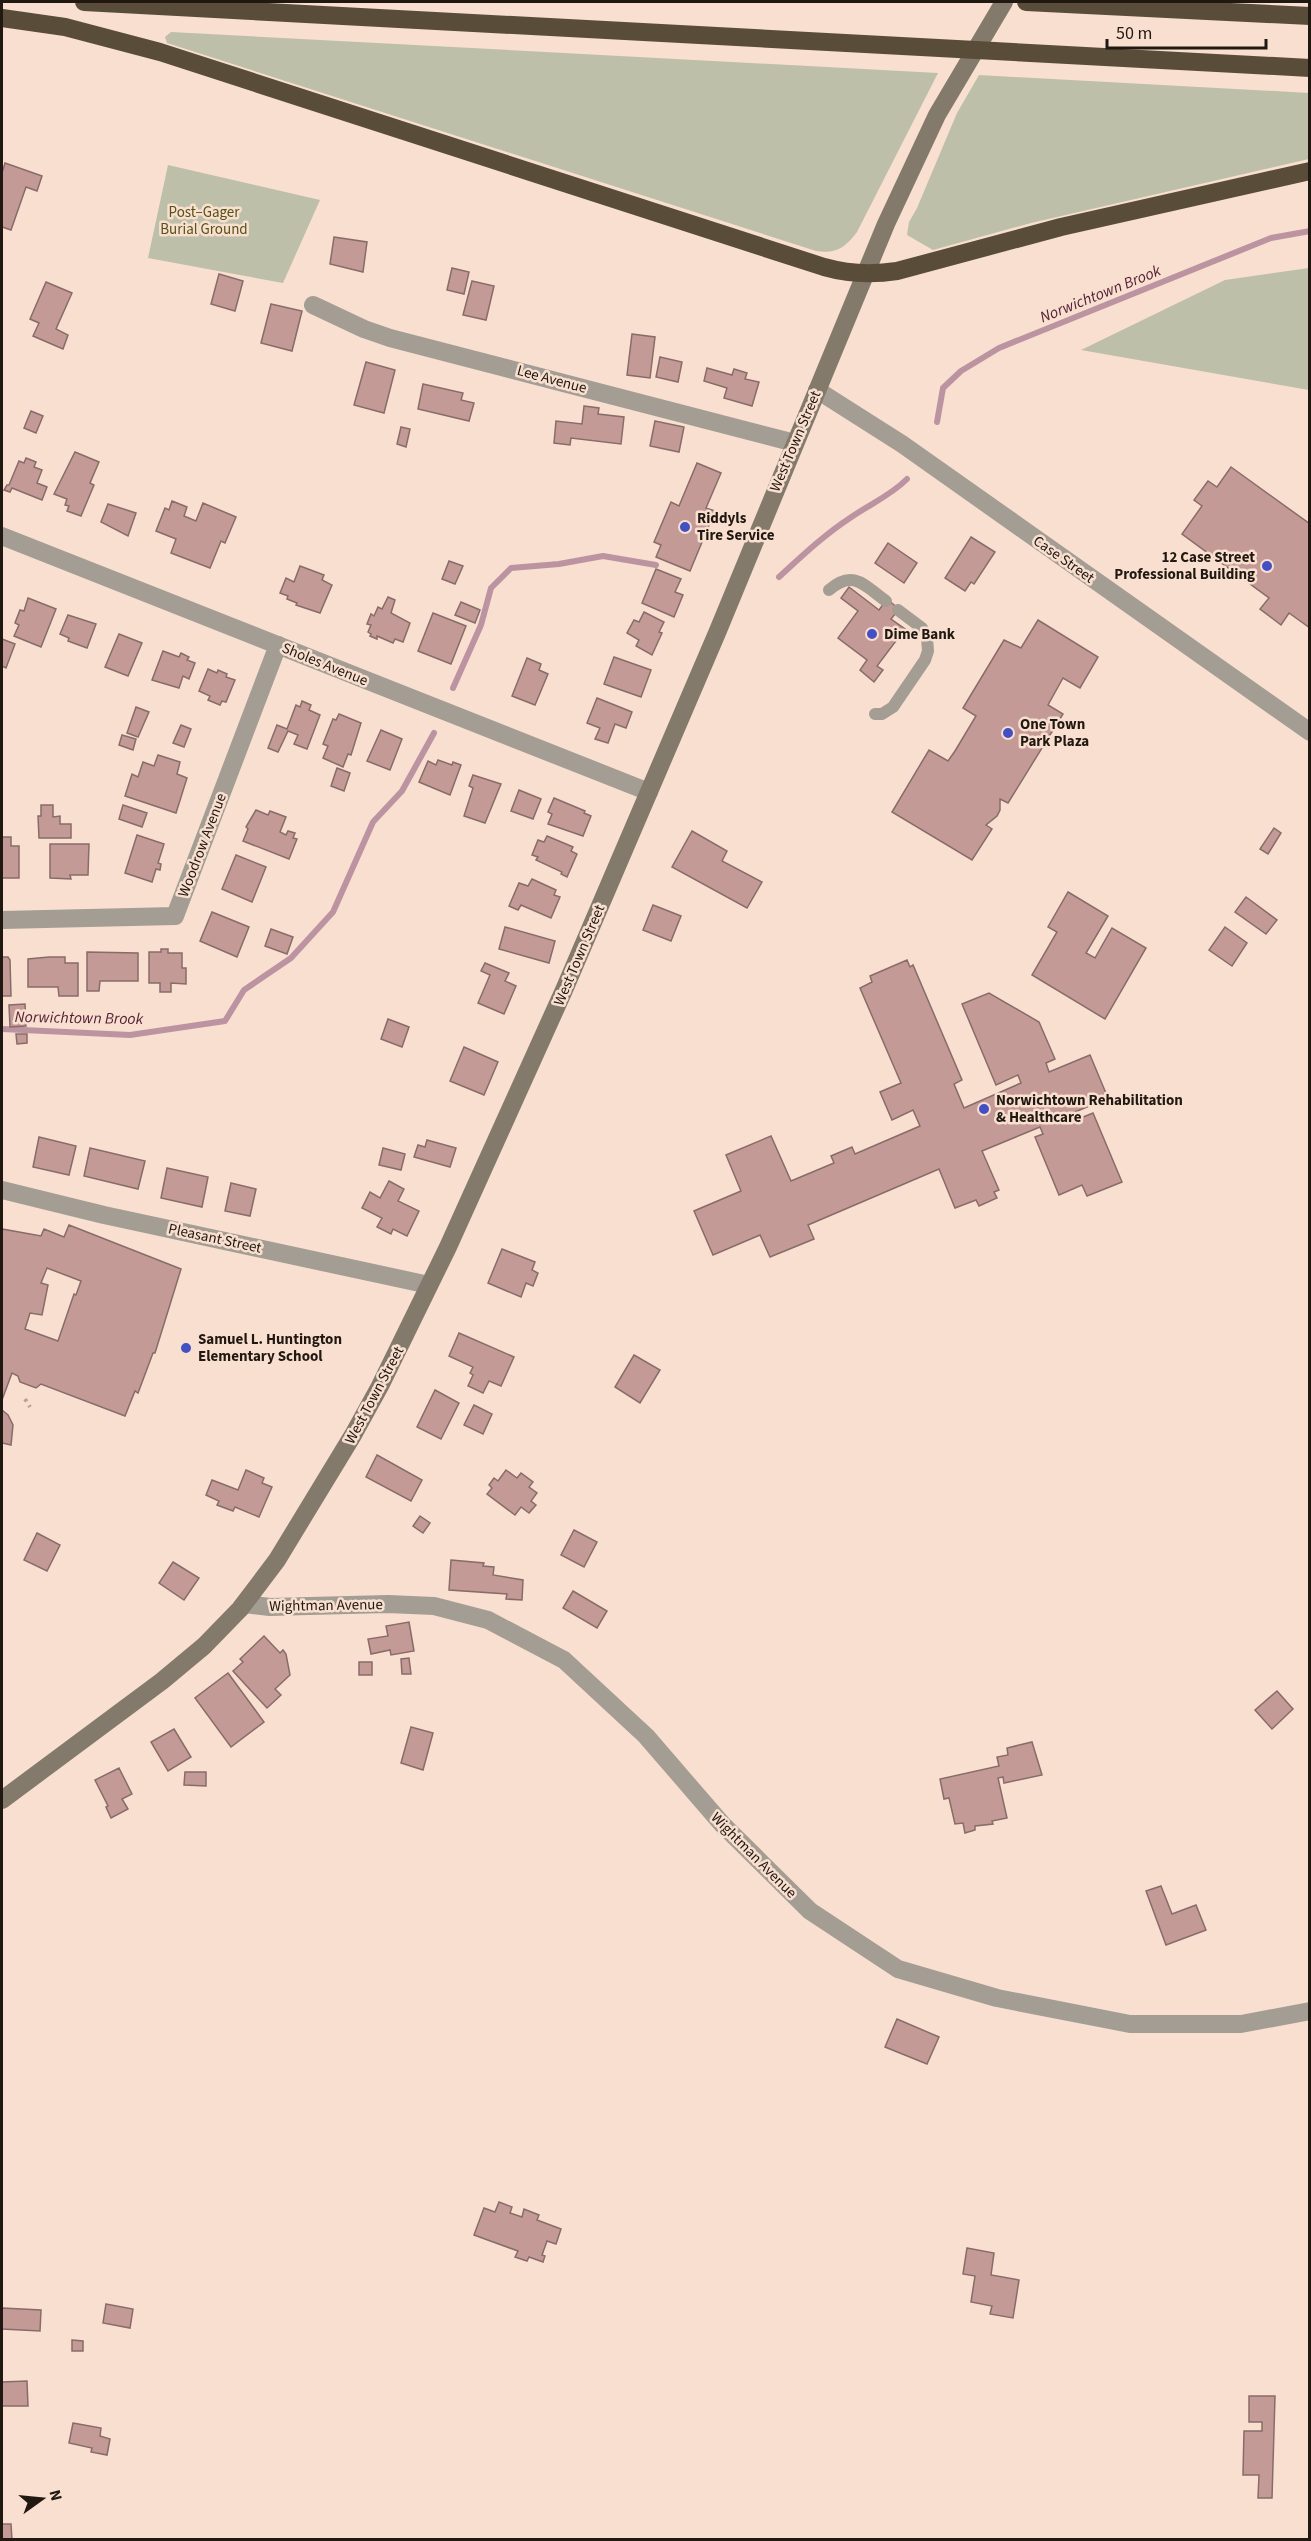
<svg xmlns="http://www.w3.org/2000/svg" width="1311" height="2541" viewBox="0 0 1311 2541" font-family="'Source Sans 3',sans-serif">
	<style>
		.green { fill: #bebfa8 }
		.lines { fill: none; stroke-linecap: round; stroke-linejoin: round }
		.stream { stroke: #bc94a1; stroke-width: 6 }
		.building { fill: #c49a96; stroke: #876c6a; stroke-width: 1.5; fill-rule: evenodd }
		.path { stroke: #b7a396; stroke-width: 4; stroke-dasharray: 3 4.5; stroke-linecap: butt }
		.lane { stroke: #a39d93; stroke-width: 12 }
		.street { stroke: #a39d93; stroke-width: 18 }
		.secondary { stroke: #837a6c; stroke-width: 18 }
		.highway { stroke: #594d39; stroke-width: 18 }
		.poi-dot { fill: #4350c4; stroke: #f9dfd0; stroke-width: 2 }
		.labels { text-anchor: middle; stroke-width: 5; stroke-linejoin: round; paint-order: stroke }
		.park-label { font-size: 15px; fill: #545315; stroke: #f9dfd0 }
		.street-label { font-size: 15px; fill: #211812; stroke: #f9dfd0 }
		.poi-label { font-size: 15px; font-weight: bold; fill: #211812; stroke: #f9dfd0; text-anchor: start }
		.water-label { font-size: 16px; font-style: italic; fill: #521f34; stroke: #f9dfd0 }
	</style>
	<rect width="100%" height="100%" fill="#f9dfd0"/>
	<g class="green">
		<path d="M171 32 938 73 857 232C845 248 836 254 816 251L167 43 165 37Z"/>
		<polygon points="979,75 1309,93 1309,159 1031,223 933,250 907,235 909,222 917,208 957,113"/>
		<polygon points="168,165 320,200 283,283 148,258"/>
		<polygon points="1309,268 1309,390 1081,350 1225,280"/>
	</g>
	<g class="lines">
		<g class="stream">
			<polyline points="937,422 943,388 961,371 999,348 1271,238 1310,231"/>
			<path d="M779 577C802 556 824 535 850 518 870 504 890 496 907 479"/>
			<polyline points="453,688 481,625 491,588 511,568 559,564 603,556 656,565"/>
			<polyline points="2,1029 130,1035 225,1021 244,990 291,958 333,912 373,822 402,791 434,733"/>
		</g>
	</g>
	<g class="building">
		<polygon points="5,163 42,176 37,191 26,187 11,230 2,227 2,173"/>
		<polygon points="334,237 367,242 363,272 330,264"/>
		<polygon points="452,268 469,272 464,294 447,290"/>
		<polygon points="219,274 243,281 235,311 211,304"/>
		<polygon points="472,281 494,286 486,320 463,315"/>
		<polygon points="46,282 72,293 56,329 68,335 63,349 33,336 39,323 30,319"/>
		<polygon points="271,304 302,311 292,351 261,343"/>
		<polygon points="632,334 655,337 650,378 627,375"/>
		<polygon points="660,357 682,362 678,382 656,377"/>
		<polygon points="366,362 395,370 384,413 354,405"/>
		<polygon points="707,368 732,375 734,369 747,373 745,379 759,382 752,406 724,398 727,388 704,381"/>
		<polygon points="423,384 463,393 461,400 474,403 469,421 418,409"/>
		<polygon points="584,406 599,408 598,414 624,417 621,444 571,438 570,445 554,443 556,421 582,424"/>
		<polygon points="31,411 43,416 36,433 24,428"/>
		<polygon points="655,421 684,427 679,452 650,446"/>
		<polygon points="401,427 410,429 406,447 397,444"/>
		<polygon points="75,452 99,462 90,483 94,485 81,516 67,511 69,506 65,505 67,499 54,494"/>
		<polygon points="26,458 36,462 34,467 42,470 37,483 47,487 42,500 12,488 10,492 4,490 7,485 9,485 19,461 24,463"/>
		<polygon points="697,463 721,473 706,508 715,511 690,571 656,557 661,545 654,542 671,502 679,506"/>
		<polygon points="1231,467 1310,524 1310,628 1289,613 1281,625 1260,609 1269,598 1182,534 1202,506 1194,500 1208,481 1217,487"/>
		<polygon points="172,501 187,507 184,516 196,521 203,503 236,517 225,543 221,541 210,568 171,553 176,539 156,531 165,508 169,510"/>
		<polygon points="108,504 136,513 128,536 101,522"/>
		<polygon points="971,537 995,552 974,584 971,582 965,591 945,578"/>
		<polygon points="888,543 917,563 904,583 875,563"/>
		<polygon points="449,561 463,566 455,584 442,579"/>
		<polygon points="300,566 324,575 322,580 332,585 320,613 296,605 297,603 287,599 288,596 280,593 286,578 294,582"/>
		<polygon points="656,569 681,579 675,592 683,595 674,617 642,603"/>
		<polygon points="849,587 879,610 887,599 899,609 891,619 905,629 877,666 883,670 874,682 860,670 867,660 838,638 858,611 841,598"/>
		<polygon points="388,597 395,600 391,613 410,623 403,642 395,639 393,643 377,636 377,639 370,636 371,634 368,632 371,625 367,624 371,614 374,616 378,607 382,609"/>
		<polygon points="28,598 56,609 41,647 14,636 19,625 15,623 20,610 24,611"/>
		<polygon points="461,602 480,610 475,623 455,615"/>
		<polygon points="644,612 664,622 659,632 662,633 652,655 636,646 639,640 627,633 634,620 639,622"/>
		<polygon points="433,613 466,626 451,664 418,651"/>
		<polygon points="68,615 96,624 87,648 68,641 69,638 60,634"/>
		<polygon points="1038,620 1098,657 1080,688 1063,678 1048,705 1063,714 1008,803 1000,799 1000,810 997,816 986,825 992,829 972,860 892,812 929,750 948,761 955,751 976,716 963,708 966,703 1004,640 1021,648"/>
		<polygon points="119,634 142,643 128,676 105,667"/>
		<polygon points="2,639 15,644 6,668 2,666"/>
		<polygon points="163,651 179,657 181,653 189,657 187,660 195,663 189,679 183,676 179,688 152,680"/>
		<polygon points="614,657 651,670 641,697 604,684"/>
		<polygon points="527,658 541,664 539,670 548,674 535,705 512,696"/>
		<polygon points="208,669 217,673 218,670 227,674 226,677 235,680 226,702 222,701 220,705 208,700 210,696 199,691"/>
		<polygon points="597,698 632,712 626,728 615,724 608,743 595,739 600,728 587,723"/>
		<polygon points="302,701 311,705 309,710 320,715 307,749 294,744 298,735 288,731 278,752 268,748 277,725 287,729 296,705 300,707"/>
		<polygon points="136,707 149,712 138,737 127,733"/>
		<polygon points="339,714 361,723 351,755 348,754 343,767 323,758 328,746 323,744 333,719 336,720"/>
		<polygon points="181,725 191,729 184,747 173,743"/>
		<polygon points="381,730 402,739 390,770 367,761"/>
		<polygon points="122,735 136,739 133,750 119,745"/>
		<polygon points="158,755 180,762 177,774 187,778 176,813 125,796 132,774 138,777 143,762 154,766"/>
		<polygon points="438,760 452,765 453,762 461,765 450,795 419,782 428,761 436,765"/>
		<polygon points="337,768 350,773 344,791 331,786"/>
		<polygon points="473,775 501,784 485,823 464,816 473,788 469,786"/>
		<polygon points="519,790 541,799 533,819 511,811"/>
		<polygon points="554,798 585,811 584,813 591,816 583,836 548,824 552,814 548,812"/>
		<polygon points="41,805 53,805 53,817 60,816 60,824 71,824 71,838 39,838 38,816 41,816"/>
		<polygon points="123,805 147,813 142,827 119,819"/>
		<polygon points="256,810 268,815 270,811 286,817 280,832 286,835 288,831 295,833 293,838 297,839 289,859 243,841 248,829 246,827"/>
		<polygon points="1274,828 1281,833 1268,854 1260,849"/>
		<polygon points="692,831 727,851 722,861 762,882 747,908 672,867"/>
		<polygon points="137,835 164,844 158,863 161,864 160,870 156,869 152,882 125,873"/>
		<polygon points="547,836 573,847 571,851 577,854 567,877 561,874 562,872 536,860 538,857 532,855 538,840 544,842"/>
		<polygon points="2,837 11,837 11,846 19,846 19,878 2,878"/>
		<polygon points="50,844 89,844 88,875 70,875 71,879 50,878"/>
		<polygon points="236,855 266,867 252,902 222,889"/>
		<polygon points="532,879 556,890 554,895 560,897 551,918 521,905 518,910 509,906 519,883 528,886"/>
		<polygon points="1068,892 1108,916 1086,953 1095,958 1112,928 1146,948 1105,1019 1032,975 1057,932 1048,927"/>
		<polygon points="1246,897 1277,920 1266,934 1235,912"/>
		<polygon points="653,905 681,916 671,941 643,930"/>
		<polygon points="212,912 249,927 237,957 200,941"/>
		<polygon points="505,927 555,941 549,963 499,949"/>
		<polygon points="1225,927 1247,943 1232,966 1209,950"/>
		<polygon points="271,929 293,937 287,954 265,946"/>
		<polygon points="161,949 168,949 168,953 182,953 182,968 186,968 186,984 171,983 171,992 160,992 160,983 149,983 149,952 161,952"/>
		<polygon points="87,952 138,953 138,981 100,981 99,991 87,991"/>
		<polygon points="2,957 8,957 10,960 11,996 2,996"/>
		<polygon points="49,957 65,957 65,963 78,963 78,996 59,996 58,987 28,987 28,959"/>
		<polygon points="907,960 910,967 913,965 962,1080 954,1084 964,1108 1021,1083 1018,1075 996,1085 962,1004 989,993 1039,1022 1055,1059 1046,1063 1049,1072 1090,1055 1108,1098 1068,1115 1071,1122 1093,1113 1122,1182 1087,1196 1082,1185 1059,1195 1035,1137 1043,1134 1040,1127 982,1151 999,1190 994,1192 997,1198 979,1206 976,1200 955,1208 939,1169 808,1225 814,1239 770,1257 760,1235 713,1255 694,1211 741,1191 726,1155 771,1136 791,1181 834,1163 831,1156 852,1147 855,1154 920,1126 913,1110 892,1120 880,1092 901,1083 860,988 872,982 870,976"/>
		<polygon points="485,963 509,973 505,981 516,986 504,1014 478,1003 490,975 481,971"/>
		<polygon points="25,1004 26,1026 10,1027 9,1005"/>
		<polygon points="388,1019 409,1027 402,1047 381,1039"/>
		<polygon points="16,1034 27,1034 27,1043 17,1044"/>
		<polygon points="464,1047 498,1062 484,1095 450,1081"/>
		<polygon points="39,1137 76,1146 69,1175 33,1167"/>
		<polygon points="427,1140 456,1148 450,1167 414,1157 418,1145 425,1147"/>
		<polygon points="90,1148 145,1161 138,1189 84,1176"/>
		<polygon points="383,1148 405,1154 401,1170 379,1165"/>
		<polygon points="167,1168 208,1177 202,1207 161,1198"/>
		<polygon points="389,1181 404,1189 398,1201 419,1211 407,1236 393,1229 391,1234 377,1227 382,1218 362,1208 370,1192 380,1198"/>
		<polygon points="231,1183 256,1189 250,1216 225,1211"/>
		<path d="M69 1225 181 1269 155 1353H153L138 1393 135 1391 125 1416 41 1384 36 1388 20 1382 18 1376 12 1373 2 1400V1229L41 1236 44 1229 64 1237ZM47 1268 81 1281 76 1295 74 1294 58 1341 25 1329 30 1313 42 1315 48 1285 41 1283Z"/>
		<polygon points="502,1249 535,1262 532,1270 538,1273 533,1286 526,1283 521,1297 488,1283"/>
		<polygon points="459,1333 514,1357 501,1386 489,1381 483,1393 468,1386 473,1375 470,1373 473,1367 449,1356"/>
		<polygon points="634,1355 660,1370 640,1403 615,1387"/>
		<polygon points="435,1390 459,1403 441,1439 417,1427"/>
		<polygon points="474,1405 492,1414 483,1434 464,1425"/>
		<polygon points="2,1410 8,1415 13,1425 11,1445 2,1443"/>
		<polygon points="377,1455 422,1480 411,1501 366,1477"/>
		<polygon points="246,1470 264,1478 262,1483 272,1487 259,1517 235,1507 233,1511 217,1505 219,1501 206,1495 212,1480 238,1490"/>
		<polygon points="506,1470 517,1478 521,1473 533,1482 529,1487 537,1493 531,1501 536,1505 529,1513 521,1507 515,1515 487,1494 492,1488 489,1485 494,1478 498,1481"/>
		<polygon points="420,1516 430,1523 423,1533 413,1526"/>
		<polygon points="574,1530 597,1542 584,1567 561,1555"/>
		<polygon points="37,1533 60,1545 47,1571 24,1560"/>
		<polygon points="451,1560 484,1563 483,1566 494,1567 493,1575 523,1580 522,1600 506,1599 507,1594 449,1590"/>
		<polygon points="173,1562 199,1578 184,1600 159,1583"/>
		<polygon points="573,1591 607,1611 597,1628 563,1608"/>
		<polygon points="409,1622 414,1651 391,1655 390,1650 371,1654 368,1639 388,1636 386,1626"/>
		<polygon points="264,1636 280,1653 283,1650 286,1654 290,1675 275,1689 281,1695 267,1708 233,1671 243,1662 240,1659"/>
		<polygon points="409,1658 411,1674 402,1674 401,1659"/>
		<rect x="359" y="1662" width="13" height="13"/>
		<polygon points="228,1673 264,1722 231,1747 195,1698"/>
		<polygon points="1277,1691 1293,1709 1272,1729 1255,1710"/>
		<polygon points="411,1727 433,1733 423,1770 401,1763"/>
		<polygon points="174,1729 191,1757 168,1771 151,1742"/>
		<polygon points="1032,1742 1042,1775 1004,1783 1003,1777 998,1778 1007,1818 992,1821 993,1824 975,1826 975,1830 965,1833 963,1823 955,1824 949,1798 944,1799 940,1779 999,1766 997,1757 1008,1755 1007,1748"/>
		<polygon points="119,1768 132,1794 122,1799 128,1809 111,1818 106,1807 108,1806 95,1780"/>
		<polygon points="185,1772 206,1772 206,1786 184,1785"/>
		<polygon points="1161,1886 1172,1914 1196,1905 1206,1930 1166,1945 1146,1891"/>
		<polygon points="897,2019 939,2037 927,2064 885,2047"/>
		<polygon points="499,2202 512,2207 510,2213 522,2217 524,2209 539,2215 537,2220 561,2229 556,2244 547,2241 542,2255 545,2256 543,2262 529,2257 527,2261 515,2257 518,2251 474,2235 484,2208 495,2212"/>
		<polygon points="967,2248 994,2253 991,2275 1019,2280 1013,2318 990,2314 992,2306 971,2302 975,2276 963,2274"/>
		<polygon points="106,2304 133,2309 130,2328 103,2323"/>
		<polygon points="2,2308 41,2310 40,2331 2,2329"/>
		<polygon points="72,2340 83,2341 83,2351 72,2351"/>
		<polygon points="27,2381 28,2406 2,2406 2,2382"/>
		<polygon points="1249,2396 1275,2396 1272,2498 1258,2498 1259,2475 1243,2475 1244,2431 1262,2431 1262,2422 1249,2422"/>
		<polygon points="73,2423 101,2428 100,2436 110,2439 107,2455 91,2452 92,2448 69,2443"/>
		<polygon points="2,2524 11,2524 12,2540 2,2540"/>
	</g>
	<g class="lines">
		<polyline class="path" points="25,1399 30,1407"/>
		<g class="lane">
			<path d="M829 590C853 569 864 585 886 601"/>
			<polyline points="875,714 882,714 893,707 925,660 928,651 927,638 922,628 898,610"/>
		</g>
		<g class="street">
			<polyline points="313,305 364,329 390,338 795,443"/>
			<polyline points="817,390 902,444 1310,732"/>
			<polyline points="2,536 649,792"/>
			<polyline points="2,920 175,916 278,645"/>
			<polyline points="2,1190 104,1215 429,1285"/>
			<polyline points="244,1604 270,1607 388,1604 434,1606 488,1620 564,1660 646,1736 722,1824 810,1911 898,1969 997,1998 1130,2024 1241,2024 1310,2011"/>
		</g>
		<polyline class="secondary" points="2,1800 162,1681 204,1646 240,1609 277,1560 353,1435 380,1386 448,1247 564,990 717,633 886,224 937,115 1004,2"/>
		<g class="highway">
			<polyline points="84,2 1310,68"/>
			<polyline points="1026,2 1310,16"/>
			<path d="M2 18 65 27 160 52 824 267C849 274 871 275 897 271L1061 227 1310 171"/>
		</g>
	</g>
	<g class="poi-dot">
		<circle cx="685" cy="527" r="6"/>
		<circle cx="1267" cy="566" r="6"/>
		<circle cx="872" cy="634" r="6"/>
		<circle cx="1008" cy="733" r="6"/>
		<circle cx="984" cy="1109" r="6"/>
		<circle cx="186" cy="1348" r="6"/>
	</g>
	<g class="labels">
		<g class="park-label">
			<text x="204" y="217">Post–Gager<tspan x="204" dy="17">Burial Ground</tspan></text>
		</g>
		<g class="street-label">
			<text transform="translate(552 379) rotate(15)" y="5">Lee Avenue</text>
			<text transform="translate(795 441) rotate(-67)" y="5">West Town Street</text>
			<text transform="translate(1064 559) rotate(35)" y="5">Case Street</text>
			<text transform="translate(325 664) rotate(22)" y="5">Sholes Avenue</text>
			<text transform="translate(202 845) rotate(-69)" y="5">Woodrow Avenue</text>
			<text transform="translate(579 955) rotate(-67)" y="5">West Town Street</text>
			<text transform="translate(215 1238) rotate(12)" y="5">Pleasant Street</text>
			<text transform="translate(374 1395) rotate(-62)" y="5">West Town Street</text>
			<text transform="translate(326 1605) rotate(-1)" y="5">Wightman Avenue</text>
			<text transform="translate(754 1855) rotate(45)" y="5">Wightman Avenue</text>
		</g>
		<g class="poi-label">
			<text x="697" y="523">Riddyls<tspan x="697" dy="17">Tire Service</tspan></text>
			<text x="1255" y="562" text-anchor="end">12 Case Street<tspan x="1255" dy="17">Professional Building</tspan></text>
			<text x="884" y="639">Dime Bank</text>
			<text x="1020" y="729">One Town<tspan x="1020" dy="17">Park Plaza</tspan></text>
			<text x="996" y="1105">Norwichtown Rehabilitation<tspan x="996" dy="17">&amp; Healthcare</tspan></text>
			<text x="198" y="1344">Samuel L. Huntington<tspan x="198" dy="17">Elementary School</tspan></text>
		</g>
		<g class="water-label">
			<text transform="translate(1100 293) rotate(-22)" y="6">Norwichtown Brook</text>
			<text transform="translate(79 1017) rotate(1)" y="6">Norwichtown Brook</text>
		</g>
	</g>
	<rect width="1311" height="2541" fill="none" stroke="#211812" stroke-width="6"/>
	<g transform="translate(42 2499) rotate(75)" stroke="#f9dfd0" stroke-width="4.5" paint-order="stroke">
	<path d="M0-4.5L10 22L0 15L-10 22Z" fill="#211812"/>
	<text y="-9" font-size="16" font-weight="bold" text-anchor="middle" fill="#211812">N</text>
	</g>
	<path d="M1107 39v9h159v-9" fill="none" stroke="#211812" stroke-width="3"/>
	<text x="1116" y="39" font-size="18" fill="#211812" stroke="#f9dfd0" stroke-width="4.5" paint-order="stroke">50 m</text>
</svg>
